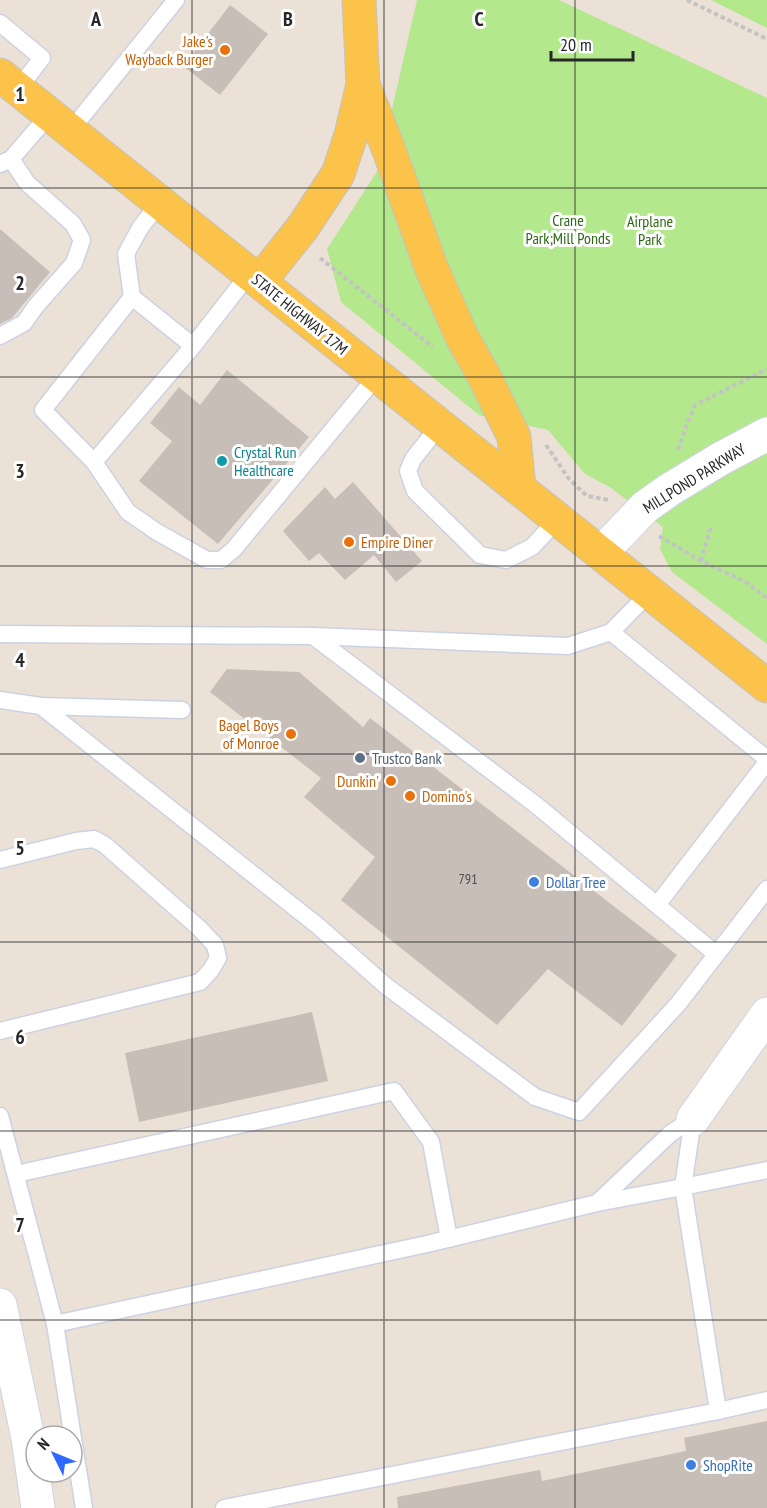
<svg xmlns="http://www.w3.org/2000/svg" width="767" height="1508" viewBox="0 0 767 1508" font-family="'PT Sans Narrow',sans-serif">
	<style>
		.green { fill: #b4e88d }
		.building { fill: #c6beb7 }
		.lines { fill: none; stroke-linecap: round; stroke-linejoin: round }
		.service-casing { stroke: #ccd2e2; stroke-width: 19 }
		.minor-casing { stroke: #ccd2e2; stroke-width: 35 }
		.tertiary-casing { stroke: #ccd2e2; stroke-width: 35 }
		.primary-casing { stroke: #c3c3c3; stroke-width: 35 }
		.path { stroke: #c3c3c3; stroke-width: 4; stroke-dasharray: 4.5 3; stroke-linecap: butt }
		.service { stroke: #fff; stroke-width: 16 }
		.minor { stroke: #fff; stroke-width: 33 }
		.tertiary { stroke: #fff; stroke-width: 33 }
		.primary { stroke: #fcc34b; stroke-width: 33 }
		.grid { fill: none; stroke: #272727; stroke-width: 1.5; stroke-opacity: 0.55 }
		.food-dot { fill: #e8710a; stroke: #fff; stroke-width: 2 }
		.culture-dot { fill: #0f9aa8; stroke: #fff; stroke-width: 2 }
		.service-dot { fill: #5c6f8a; stroke: #fff; stroke-width: 2 }
		.shop-dot { fill: #3f7fe0; stroke: #fff; stroke-width: 2 }
		.labels { text-anchor: middle; stroke-width: 6; stroke-linejoin: round; paint-order: stroke }
		.number-label { font-size: 14px; fill: #4f4d4b }
		.food-label { font-size: 16px; fill: #c56008; stroke: #fff; text-anchor: end }
		.park-label { font-size: 16px; fill: #2c6813; stroke: #fff }
		.street-label { font-size: 16px; fill: #272727; stroke: #fff }
		.culture-label { font-size: 16px; fill: #0d838f; stroke: #fff; text-anchor: start }
		.service-label { font-size: 16px; fill: #4e5e75; stroke: #fff; text-anchor: start }
		.shop-label { font-size: 16px; fill: #366cbe; stroke: #fff; text-anchor: start }
		.grid-label { font-size: 20px; text-anchor: middle; font-weight: bold; fill: #272727; stroke: #fff; stroke-width: 6; stroke-linejoin: round; paint-order: stroke }
	</style>
	<rect width="100%" height="100%" fill="#ebe1d7"/>
	<g class="green">
		<polygon points="417,0 559,0 767,98 767,644 672,572 660,549 663,527 611,488 585,474 548,430 479,415 341,302 327,249 378,170"/>
		<polygon points="711,0 767,0 767,28"/>
	</g>
	<g class="building">
		<polygon points="230,5 268,34 220,95 183,66"/>
		<polygon points="0,229 50,272 12,318 0,324"/>
		<polygon points="227,370 309,437 218,544 139,481 172,441 150,423 179,387 200,405"/>
		<polygon points="353,482 422,561 396,582 374,555 345,580 319,553 309,561 283,531 325,487 335,499"/>
		<polygon points="227,669 299,672 363,727 370,718 677,955 622,1026 548,969 497,1025 341,900 375,857 304,797 321,778 210,692"/>
		<polygon points="312,1012 328,1081 139,1122 125,1053"/>
		<polygon points="767,1421 767,1508 398,1508 397,1497 540,1470 542,1481 686,1451 684,1438"/>
	</g>
	<g class="lines">
		<defs>
			<g id="service">
				<polyline points="0,23 42,58 18,89"/>
				<polyline points="71,130 176,0"/>
				<polyline points="0,164 11,159 50,114"/>
				<polyline points="132,297 126,254 140,228 160,202"/>
				<polyline points="0,336 24,323 36,306 74,263 82,240 73,224 27,183 11,159"/>
				<polyline points="193,346 132,297 43,410 94,462 193,346 249,274"/>
				<polyline points="440,425 413,459 408,471 415,491 480,555 506,560 532,547 558,519"/>
				<polyline points="94,462 128,512 157,532 207,560 221,560 234,549 377,376"/>
				<polyline points="611,632 767,759"/>
				<polyline points="0,634 313,636 568,646 611,632 650,592"/>
				<polyline points="313,636 536,805 716,954"/>
				<polyline points="0,700 41,706 318,926 386,986 535,1097 579,1112 678,1004 767,889"/>
				<polyline points="41,706 182,710"/>
				<polyline points="0,860 76,841 94,839 105,845 199,928 215,945 218,958 211,970 200,982 0,1031"/>
				<polyline points="657,905 767,762"/>
				<polyline points="0,1116 55,1324"/>
				<polyline points="767,1170 683,1187 718,1411 767,1400"/>
				<polyline points="16,1174 394,1091 431,1142 449,1239"/>
				<polyline points="597,1203 671,1133 693,1119"/>
				<polyline points="84,1508 55,1324 427,1244 597,1203 683,1187 693,1119"/>
				<polyline points="224,1508 718,1411"/>
			</g>
			<g id="minor">
				<polyline points="601,553 645,507 669,490 720,459 767,434"/>
				<polyline points="693,1119 767,1014"/>
			</g>
			<polyline id="tertiary" points="0,1305 28,1438 38,1508"/>
			<g id="primary">
				<polyline points="0,75 767,686"/>
				<polyline points="363,84 390,153 431,267 462,337 484,376 514,437 519,488"/>
				<polyline points="260,281 303,227 338,174 351,135 363,84 359,0"/>
			</g>
		</defs>
		<use href="#service" class="service-casing"/>
		<use href="#minor" class="minor-casing"/>
		<use href="#tertiary" class="tertiary-casing"/>
		<use href="#primary" class="primary-casing"/>
		<g class="path">
			<polyline points="687,0 767,39"/>
			<polyline points="320,258 433,347"/>
			<polyline points="546,445 569,479 587,496 609,500"/>
			<polyline points="678,450 687,424 695,405 767,369"/>
			<polyline points="659,536 701,561 744,581 767,598"/>
			<polyline points="701,561 711,526"/>
		</g>
		<use href="#service" class="service"/>
		<use href="#minor" class="minor"/>
		<use href="#tertiary" class="tertiary"/>
		<use href="#primary" class="primary"/>
	</g>
	<path class="grid" d="M192 0V1508M384 0V1508M575 0V1508M0 188H767M0 377H767M0 566H767M0 754H767M0 942H767M0 1131H767M0 1320H767"/>
	<g class="food-dot">
		<circle cx="225" cy="50" r="6"/>
		<circle cx="349" cy="542" r="6"/>
		<circle cx="291" cy="734" r="6"/>
		<circle cx="391" cy="781" r="6"/>
		<circle cx="410" cy="796" r="6"/>
	</g>
	<circle class="culture-dot" cx="222" cy="461" r="6"/>
	<circle class="service-dot" cx="360" cy="758" r="6"/>
	<g class="shop-dot">
		<circle cx="534" cy="882" r="6"/>
		<circle cx="691" cy="1465" r="6"/>
	</g>
	<g class="labels">
		<g class="number-label">
			<text x="468" y="884">791</text>
		</g>
		<g class="food-label">
			<text x="213" y="47">Jake's<tspan x="213" dy="18">Wayback Burger</tspan></text>
			<text x="361" y="548" text-anchor="start">Empire Diner</text>
			<text x="279" y="731">Bagel Boys<tspan x="279" dy="18">of Monroe</tspan></text>
			<text x="379" y="787">Dunkin'</text>
			<text x="422" y="802" text-anchor="start">Domino's</text>
		</g>
		<g class="park-label">
			<text x="568" y="226">Crane<tspan x="568" dy="18">Park;Mill Ponds</tspan></text>
			<text x="650" y="227">Airplane<tspan x="650" dy="18">Park</tspan></text>
		</g>
		<g class="street-label">
			<text transform="translate(300 314) rotate(39)" y="6">STATE HIGHWAY 17M</text>
			<text transform="translate(694 478) rotate(-32)" y="6">MILLPOND PARKWAY</text>
		</g>
		<g class="culture-label">
			<text x="234" y="458">Crystal Run<tspan x="234" dy="18">Healthcare</tspan></text>
		</g>
		<g class="service-label">
			<text x="372" y="764">Trustco Bank</text>
		</g>
		<g class="shop-label">
			<text x="546" y="888">Dollar Tree</text>
			<text x="703" y="1471">ShopRite</text>
		</g>
	</g>
	<g class="grid-label">
		<text x="96" y="26">A</text>
		<text x="288" y="26">B</text>
		<text x="479" y="26">C</text>
		<text x="20" y="101">1</text>
		<text x="20" y="290">2</text>
		<text x="20" y="478">3</text>
		<text x="20" y="667">4</text>
		<text x="20" y="855">5</text>
		<text x="20" y="1044">6</text>
		<text x="20" y="1232">7</text>
	</g>
	<g transform="translate(54 1454) rotate(313)"><circle r="28" fill="#ffffff" stroke="#a9a9a9" stroke-width="1.5"/>
	<path d="M0-4.5L10 22L0 15L-10 22Z" fill="#3069ff"/>
	<text y="-9" font-size="16" font-weight="bold" text-anchor="middle" fill="#272727">N</text>
	</g>
	<path d="M551 51v9h82v-9" fill="none" stroke="#272727" stroke-width="3"/>
	<text x="560" y="51" font-size="18" fill="#272727" stroke="#ffffff" stroke-width="4.5" paint-order="stroke">20 m</text>
</svg>
